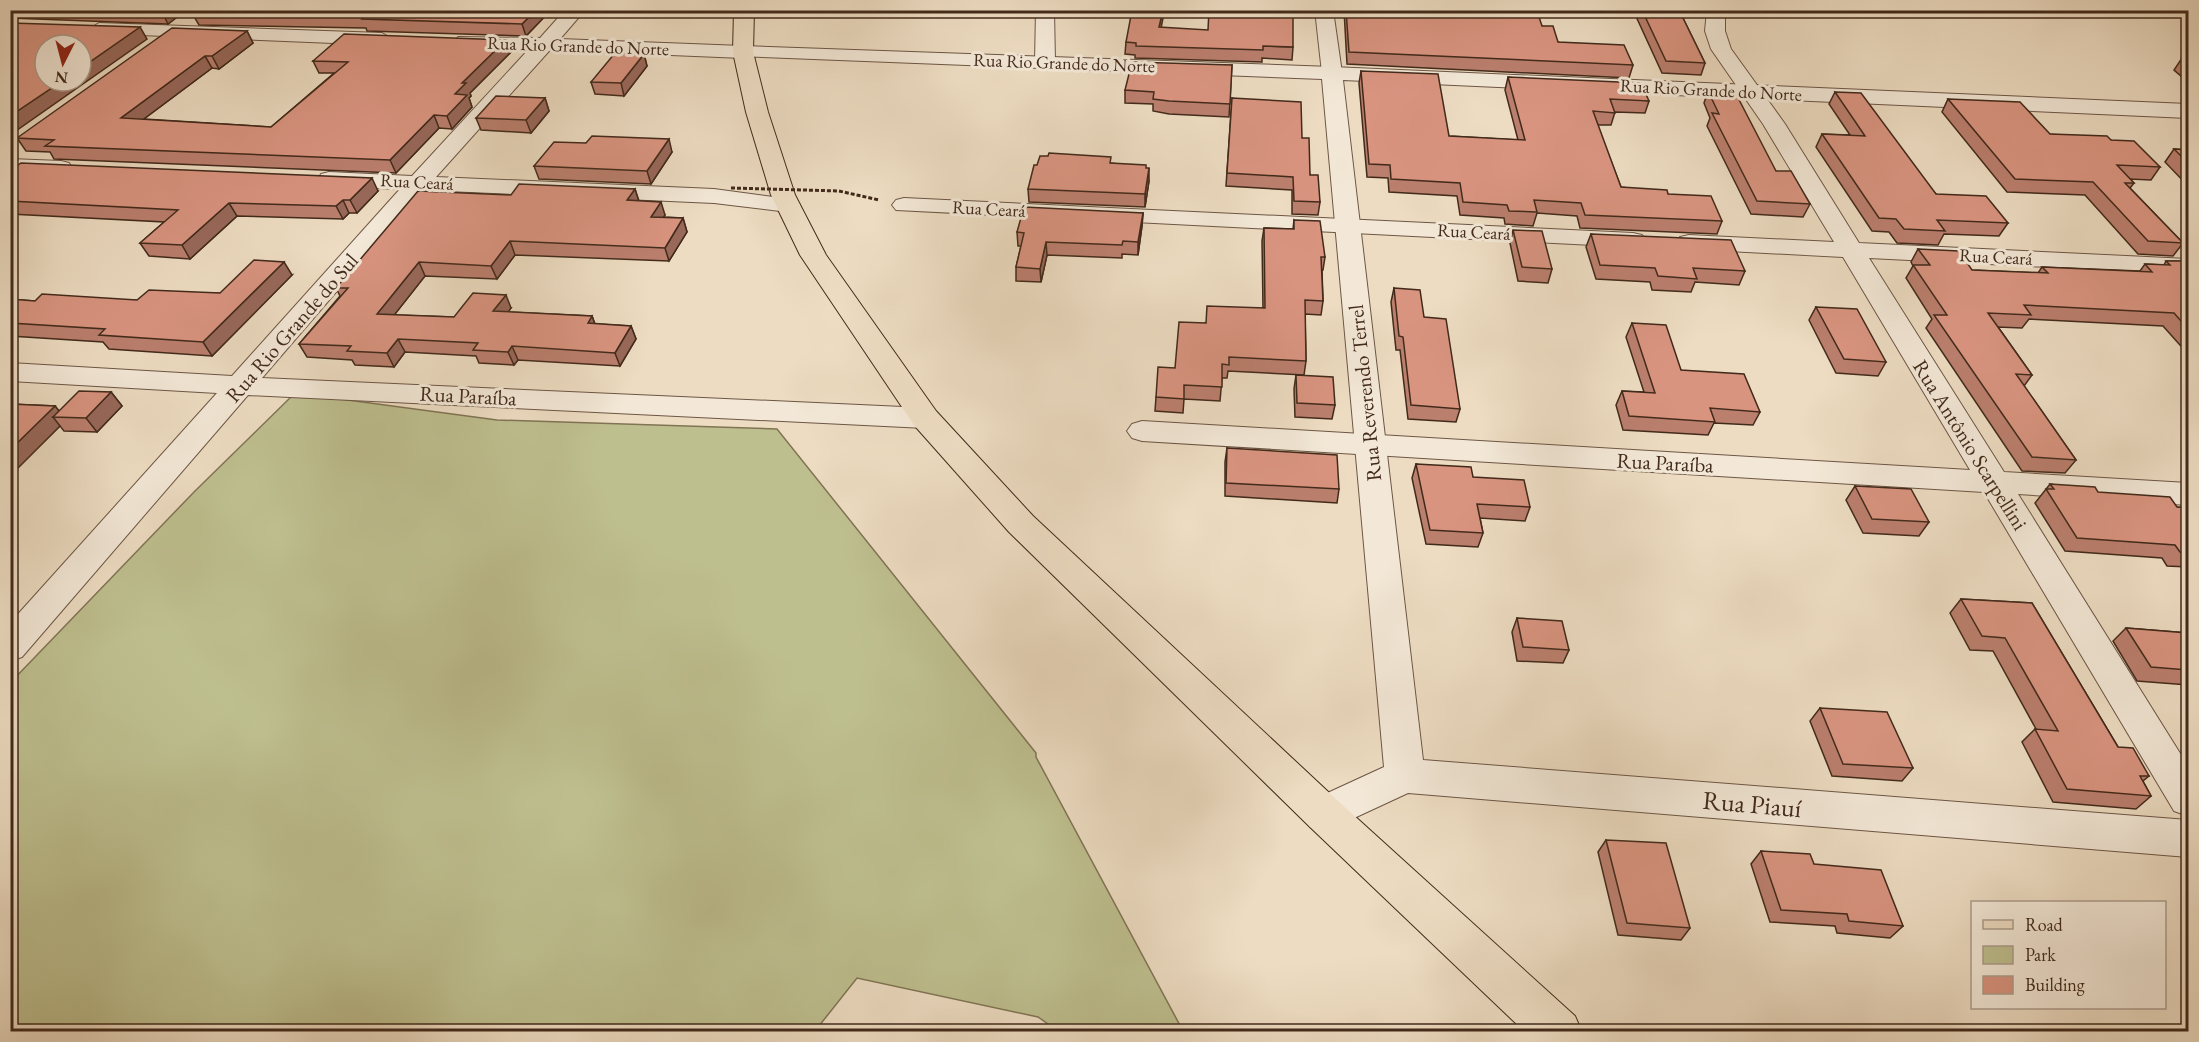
<svg xmlns="http://www.w3.org/2000/svg" width="2199" height="1042" viewBox="0 0 2199 1042" font-family="'EB Garamond',serif">
	<style>
		.green { fill: #bebf8f; stroke: #807455; stroke-width: 1.5 }
		.lines { fill: none; stroke-linecap: round; stroke-linejoin: round }
		.minor-casing { stroke: #6d5645; stroke-width: 2 }
		.tertiary-casing { stroke: #6d5645; stroke-width: 2 }
		.primary-casing { stroke: #422a1b; stroke-width: 2 }
		.path { stroke: #422a1b; stroke-width: 3; stroke-dasharray: 4 2; stroke-linecap: butt }
		.minor { fill: #f3e8d7; fill-rule: evenodd }
		.tertiary { fill: #f3e8d7; fill-rule: evenodd }
		.primary { fill: #eddcc2; fill-rule: evenodd }
		.path-bridge { stroke: #422a1b; stroke-width: 3; stroke-dasharray: 4 2; stroke-linecap: butt }
		.wall { fill: #bb7f6e; stroke: #422a1b; stroke-width: 1.5 }
		.shaded-wall { fill: #98685a; stroke: #422a1b; stroke-width: 1.5 }
		.building { fill: #d99480; stroke: #422a1b; stroke-width: 1.5 }
		.labels { text-anchor: middle; stroke-width: 6; stroke-linejoin: round; paint-order: stroke }
		.far-street-label { font-size: 18px; fill: #422a1b; stroke: #f3e8d7 }
		.street-label { font-size: 21px; fill: #422a1b; stroke: #f3e8d7 }
		.near-street-label { font-size: 26px; fill: #422a1b; stroke: #f3e8d7 }
	</style>
	<rect width="100%" height="100%" fill="#eddcc2"/>
	<filter id="stains"><feTurbulence type="fractalNoise" baseFrequency=".00333" numOctaves="4"/><feColorMatrix values="0 0 0 0 .2 0 0 0 0 .09 0 0 0 0 .02 0 0 0 .5 -.17"/></filter>
	<radialGradient id="worn" r=".72"><stop offset=".6" stop-color="#630" stop-opacity="0"/><stop offset="1" stop-color="#630" stop-opacity=".3"/></radialGradient>
	<polygon class="green" points="295,393 497,420 777,429 1036,753 1036,757 1183,1031 1058,1031 1038,1017 857,978 815,1031 11,1031 10,683 194,492"/>
	<g class="lines">
		<defs>
			<g id="minor">
				<polygon points="565,10 585,10 560,39 743,46 753,52 743,58 550,50 436,177 714,189 796,200 800,205 796,210 788,212 714,203 424,190 262,378 925,408 935,411 939,418 935,425 925,428 248,395 22,657 10,661 10,623 217,393 10,381 10,363 232,376 400,189 329,186 321,184 318,179 321,174 329,172 412,176 529,49 465,47 455,41 458,37 540,38"/>
				<polygon points="1036,10 1054,10 1055,62 1052,66 1038,66 1035,62"/>
				<polygon points="1315,10 1333,10 1342,73 1339,77 1325,77 1322,73"/>
				<polygon points="1707,10 1725,10 1725,31 1731,49 1785,124 1859,243 2188,259 2188,274 1869,258 2004,472 2188,483 2188,505 2018,494 2188,766 2188,816 2174,811 1984,492 1142,441 1132,438 1127,431 1132,424 1142,421 1970,470 1843,257 1689,249 1680,247 1677,242 1680,237 1689,235 1834,242 1763,124 1711,49 1705,31"/>
				<polygon points="99,23 382,33 392,39 382,45 92,33 89,29"/>
				<polygon points="10,159 61,161 69,163 72,168 69,173 61,175 10,173"/>
				<polygon points="904,198 1633,233 1642,235 1645,240 1642,245 1633,247 896,210 892,205 896,200"/>
			</g>
			<polygon id="tertiary" points="743,46 1332,67 2188,104 2188,118 1343,80 1423,760 2188,820 2188,857 1408,793 1324,832 1310,827 1304,814 1310,801 1384,767 1322,79 736,56 733,52 736,48"/>
			<polygon id="primary" points="734,10 754,10 753,52 768,112 795,195 826,255 936,411 1033,516 1338,801 1575,1016 1582,1032 1525,1032 1310,827 1009,532 914,425 800,255 771,195 746,112 733,52"/>
		</defs>
		<use href="#minor" class="minor-casing"/>
		<use href="#tertiary" class="tertiary-casing"/>
		<use href="#primary" class="primary-casing"/>
		<polyline class="path" points="839,191 879,200"/>
		<use href="#minor" class="minor"/>
		<use href="#tertiary" class="tertiary"/>
		<use href="#primary" class="primary"/>
		<polyline class="path-bridge" points="731,188 839,191"/>
	</g>
	<g class="wall">
		<polygon points="10,10 186,10 168,24 10,18"/>
		<polygon points="551,10 526,36 367,31 366,28 199,25 192,13"/>
		<polygon points="1344,10 1480,10 1480,12 1542,26 1558,42 1633,65 1629,78 1347,64"/>
		<polygon points="1634,10 1679,10 1705,63 1701,75 1662,73 1634,12"/>
		<polygon points="247,31 253,43 219,69 212,68 144,119 271,127 334,73 319,73 313,61 511,52 470,93 471,96 469,98 472,107 452,129 439,128 396,173 54,159 50,152 26,151 17,138"/>
		<polygon points="1126,42 1293,47 1292,60 1262,58 1262,62 1135,58 1135,55 1125,54"/>
		<polygon points="644,54 647,66 624,96 595,94 591,82"/>
		<polygon points="2182,58 2188,58 2188,82 2174,70"/>
		<polygon points="1232,65 1229,117 1169,114 1153,111 1153,104 1125,103 1125,90"/>
		<polygon points="1361,71 1449,136 1518,140 1505,90 1508,77 1649,101 1645,113 1615,112 1611,125 1597,125 1621,187 1668,194 1722,221 1717,234 1580,228 1577,216 1537,213 1533,226 1505,224 1504,218 1460,215 1457,196 1389,192 1388,178 1367,177 1359,83"/>
		<polygon points="1708,91 1776,171 1810,204 1803,217 1751,214 1707,126 1710,118 1704,103"/>
		<polygon points="1835,92 1936,194 2008,223 1999,236 1944,234 1938,245 1897,243 1889,232 1872,231 1816,147 1822,134 1850,135 1829,104"/>
		<polygon points="545,98 549,111 531,133 481,130 476,118"/>
		<polygon points="1232,98 1302,138 1310,175 1320,202 1318,215 1292,214 1292,190 1226,186"/>
		<polygon points="1948,99 2050,134 2111,140 2160,167 2151,180 2130,179 2134,183 2130,188 2183,243 2173,256 2138,254 2085,195 2007,192 1942,112"/>
		<polygon points="586,143 672,152 651,184 539,179 534,166"/>
		<polygon points="2174,149 2188,150 2188,186 2165,162"/>
		<polygon points="1111,163 1146,168 1149,181 1145,207 1029,202 1028,189"/>
		<polygon points="10,171 378,191 357,213 349,213 343,219 237,216 190,259 149,256 140,243 164,222 10,214"/>
		<polygon points="635,189 639,201 665,215 663,217 683,218 687,232 669,261 515,255 497,279 425,276 394,315 454,317 511,308 508,312 592,316 595,324 631,326 636,339 620,366 518,360 514,365 479,363 476,356 405,352 394,367 355,365 352,360 307,357 299,344 340,296 336,288 511,195"/>
		<polygon points="1143,213 1142,226 1138,255 1122,254 1122,258 1047,255 1041,282 1016,281 1016,267 1021,246 1018,246 1017,232"/>
		<polygon points="1294,220 1325,257 1323,270 1322,270 1323,301 1321,315 1305,314 1306,361 1304,375 1228,371 1227,378 1222,378 1220,401 1184,399 1183,413 1155,411 1156,397 1205,323 1263,308 1262,241 1264,228 1293,229"/>
		<polygon points="1513,230 1552,269 1548,283 1518,281 1510,243"/>
		<polygon points="1591,234 1745,271 1739,285 1695,282 1691,292 1652,290 1650,282 1596,279 1586,247"/>
		<polygon points="1918,249 1972,270 2038,273 2042,267 2140,271 2145,264 2164,265 2166,261 2188,261 2188,354 2163,326 2029,319 2022,328 1998,327 2032,375 2024,386 2076,460 2065,473 2022,471 1926,328 1932,319 1906,278 1913,266 1911,262"/>
		<polygon points="292,275 212,356 109,349 103,342 10,336 10,299 35,301 137,300 220,293"/>
		<polygon points="1394,288 1424,317 1460,409 1456,422 1408,419 1400,350 1396,350 1391,302"/>
		<polygon points="1816,307 1886,362 1878,376 1836,373 1809,320"/>
		<polygon points="1632,323 1681,370 1760,412 1753,425 1714,423 1708,435 1623,430 1616,405 1622,391 1644,392 1626,337"/>
		<polygon points="1296,375 1335,405 1332,419 1295,417 1294,389"/>
		<polygon points="111,392 122,406 97,432 64,431 60,426 10,475 10,404 55,406 59,411"/>
		<polygon points="1227,448 1339,489 1337,503 1225,496 1225,462"/>
		<polygon points="1416,464 1473,477 1530,507 1525,521 1480,518 1483,533 1478,547 1426,544 1412,478"/>
		<polygon points="2050,484 2177,507 2188,508 2188,567 2167,566 2162,558 2065,551 2035,503"/>
		<polygon points="1855,486 1929,522 1919,536 1863,533 1846,500"/>
		<polygon points="1961,599 2032,603 2118,747 2149,776 2143,781 2151,796 2136,809 2053,802 2022,742 2035,729 2036,729 1993,651 1970,650 1950,613"/>
		<polygon points="1517,618 1569,650 1563,663 1517,661 1512,632"/>
		<polygon points="2126,628 2188,633 2188,685 2137,681 2113,641"/>
		<polygon points="1820,708 1913,768 1902,781 1832,776 1810,721"/>
		<polygon points="1606,840 1690,928 1681,940 1618,935 1598,852"/>
		<polygon points="1761,851 1814,864 1903,926 1890,938 1837,933 1835,926 1770,922 1751,864"/>
	</g>
	<g class="shaded-wall">
		<polygon points="164,10 186,10 168,24 162,12"/>
		<polygon points="536,10 551,10 526,36 522,24"/>
		<polygon points="1163,10 1164,10 1164,13 1159,39 1159,27"/>
		<polygon points="140,27 147,39 10,135 10,116 62,81 81,81 81,68"/>
		<polygon points="247,31 253,43 219,69 212,56"/>
		<polygon points="506,40 511,52 470,93 471,96 469,98 472,107 452,129 447,116 455,94 462,83"/>
		<polygon points="644,54 647,66 624,96 621,83"/>
		<polygon points="205,56 212,68 129,130 121,118"/>
		<polygon points="545,98 549,111 531,133 526,120"/>
		<polygon points="434,115 439,128 396,173 390,160"/>
		<polygon points="669,139 672,152 651,184 647,171"/>
		<polygon points="1149,168 1149,181 1145,207 1145,194"/>
		<polygon points="372,178 378,191 357,213 350,200"/>
		<polygon points="635,189 639,202 627,200"/>
		<polygon points="343,200 349,213 343,219 336,206"/>
		<polygon points="661,202 665,215 655,230 651,217"/>
		<polygon points="229,203 237,216 190,259 182,245"/>
		<polygon points="1143,213 1142,226 1138,255 1138,242"/>
		<polygon points="683,218 687,232 669,261 665,248"/>
		<polygon points="510,241 515,255 497,279 491,266"/>
		<polygon points="1046,242 1047,255 1041,282 1040,269"/>
		<polygon points="10,254 16,261 10,266"/>
		<polygon points="284,262 292,275 212,356 203,342"/>
		<polygon points="419,262 425,276 384,328 377,314"/>
		<polygon points="506,295 511,308 499,325 493,311"/>
		<polygon points="592,316 597,330 588,323"/>
		<polygon points="631,326 636,339 620,366 615,353"/>
		<polygon points="398,339 405,352 394,367 387,353"/>
		<polygon points="512,346 518,360 514,365 508,352"/>
		<polygon points="111,392 122,406 97,432 86,418"/>
		<polygon points="55,406 64,417 53,417 60,426 11,475 10,450"/>
	</g>
	<g class="building">
		<polygon points="123,10 164,10 162,12"/>
		<polygon points="196,10 536,10 522,24 362,19 365,16 192,13"/>
		<polygon points="1132,10 1163,10 1159,27 1208,30 1209,10 1293,10 1293,47 1263,46 1263,50 1136,46 1136,43 1126,42"/>
		<polygon points="1346,10 1480,10 1480,12 1538,14 1542,26 1553,26 1558,42 1624,45 1633,65 1349,52"/>
		<polygon points="1642,10 1679,10 1705,63 1666,61"/>
		<polygon points="10,23 140,27 81,68 81,45 45,45 45,81 62,81 10,116"/>
		<polygon points="172,28 247,31 212,56 205,56 121,118 271,127 348,62 313,61 344,34 506,40 462,83 466,83 455,94 467,95 447,116 434,115 390,160 45,146 54,140 17,138"/>
		<polygon points="615,53 644,54 621,83 591,82"/>
		<polygon points="2182,58 2188,58 2188,63"/>
		<polygon points="1132,62 1232,65 1230,104 1169,101 1153,99 1154,92 1125,90"/>
		<polygon points="1361,71 1438,74 1449,136 1525,140 1508,77 1641,83 1649,101 1610,99 1615,113 1593,111 1621,187 1667,190 1668,194 1711,196 1722,221 1585,215 1581,203 1534,200 1537,212 1509,211 1507,205 1463,202 1460,183 1391,179 1390,165 1369,164"/>
		<polygon points="1708,91 1735,92 1776,171 1791,171 1810,204 1757,201 1712,113 1719,114"/>
		<polygon points="1835,92 1861,93 1936,194 1986,196 2008,223 1937,220 1945,231 1904,229 1896,219 1879,218 1822,134 1865,136"/>
		<polygon points="496,96 545,98 526,120 476,118"/>
		<polygon points="1232,98 1301,102 1302,138 1309,138 1310,175 1318,175 1320,202 1294,201 1293,177 1227,173"/>
		<polygon points="1948,99 2020,102 2050,134 2107,136 2111,140 2134,141 2160,167 2117,165 2134,183 2125,183 2183,243 2148,241 2093,182 2015,179"/>
		<polygon points="592,136 669,139 647,171 534,166 554,142 586,143"/>
		<polygon points="2174,149 2188,150 2188,163"/>
		<polygon points="1049,153 1111,157 1110,163 1146,165 1146,168 1149,168 1145,194 1028,189 1034,165 1037,165 1040,156 1048,156"/>
		<polygon points="21,163 372,178 350,200 343,200 336,206 229,203 182,245 140,243 178,210 10,201 10,186 12,185 10,185 10,171"/>
		<polygon points="519,184 635,189 627,200 661,202 651,217 683,218 665,248 510,241 491,266 419,262 377,314 454,317 473,293 506,295 493,311 592,316 588,323 631,326 615,353 512,346 508,352 473,350 478,343 398,339 387,353 347,351 351,346 299,344 348,288 336,288 418,191 511,195"/>
		<polygon points="1024,207 1143,213 1138,242 1123,241 1122,245 1046,242 1040,269 1016,267 1024,233 1017,232"/>
		<polygon points="1294,220 1320,221 1325,257 1321,257 1323,301 1305,300 1306,361 1229,357 1229,365 1222,364 1222,387 1184,385 1184,399 1156,397 1158,367 1175,368 1179,322 1206,323 1207,306 1265,308 1264,228 1294,229"/>
		<polygon points="1513,230 1542,231 1552,269 1522,267"/>
		<polygon points="1591,234 1731,240 1745,271 1693,268 1697,279 1658,276 1655,268 1600,265"/>
		<polygon points="1918,249 1959,251 1972,270 2048,273 2042,267 2152,272 2145,264 2170,265 2166,261 2188,261 2188,329 2174,313 2024,305 2031,315 1988,313 2032,375 2016,374 2076,460 2032,457 1934,315 1947,315 1913,265 1930,265"/>
		<polygon points="254,260 284,262 203,342 99,335 105,329 10,323 10,299 35,301 42,294 137,300 149,290 220,293"/>
		<polygon points="1394,288 1420,290 1424,317 1446,319 1460,409 1411,405 1403,337 1399,336"/>
		<polygon points="1816,307 1857,309 1886,362 1844,359"/>
		<polygon points="1632,323 1666,325 1681,370 1744,374 1760,412 1710,408 1715,422 1629,416 1622,391 1655,393"/>
		<polygon points="1296,375 1333,377 1335,405 1297,403"/>
		<polygon points="79,391 111,392 86,418 53,417"/>
		<polygon points="10,404 55,406 10,450"/>
		<polygon points="1227,448 1337,455 1339,489 1226,483"/>
		<polygon points="1416,464 1471,467 1473,477 1524,480 1530,507 1477,504 1483,533 1430,530"/>
		<polygon points="2050,484 2095,487 2098,492 2170,497 2177,507 2188,508 2188,553 2180,552 2175,545 2077,538 2046,489 2054,489"/>
		<polygon points="1855,486 1911,489 1929,522 1872,519"/>
		<polygon points="1961,599 2032,603 2118,747 2133,748 2149,776 2140,776 2151,796 2067,789 2035,729 2058,731 2005,638 1982,636"/>
		<polygon points="1517,618 1562,621 1569,650 1523,647"/>
		<polygon points="2126,628 2188,633 2188,670 2151,667"/>
		<polygon points="1820,708 1887,712 1913,768 1843,764"/>
		<polygon points="1606,840 1666,843 1690,928 1627,923"/>
		<polygon points="1761,851 1810,854 1814,864 1881,870 1903,926 1849,921 1847,914 1781,910"/>
	</g>
	<g class="labels">
		<g class="far-street-label">
			<text transform="translate(578 46) rotate(2)" y="6">Rua Rio Grande do Norte</text>
			<text transform="translate(1064 63) rotate(2)" y="6">Rua Rio Grande do Norte</text>
			<text transform="translate(1711 90) rotate(3)" y="6">Rua Rio Grande do Norte</text>
			<text transform="translate(417 182) rotate(3)" y="6">Rua Ceará</text>
			<text transform="translate(989 209) rotate(3)" y="6">Rua Ceará</text>
			<text transform="translate(1474 232) rotate(3)" y="6">Rua Ceará</text>
			<text transform="translate(1996 257) rotate(3)" y="6">Rua Ceará</text>
		</g>
		<g class="street-label">
			<text transform="translate(292 328) rotate(-49)" y="7">Rua Rio Grande do Sul</text>
			<text transform="translate(1365 393) rotate(-96)" y="7">Rua Reverendo Terrel</text>
			<text transform="translate(468 396) rotate(3)" y="7">Rua Paraíba</text>
			<text transform="translate(1970 445) rotate(58)" y="7">Rua Antônio Scarpellini</text>
			<text transform="translate(1665 463) rotate(3)" y="7">Rua Paraíba</text>
		</g>
		<g class="near-street-label">
			<text transform="translate(1752 804) rotate(5)" y="9">Rua Piauí</text>
		</g>
	</g>
	<rect width="2199" height="1042" fill="none" stroke="#eddcc2" stroke-width="36"/>
	<rect x="12" y="12" width="2175" height="1018" fill="none" stroke="#422a1b" stroke-width="3"/>
	<rect x="18" y="18" width="2163" height="1006" fill="none" stroke="#422a1b" stroke-width="1.5"/>
	<rect x="1971" y="901" width="195" height="108" fill="#f3e8d7" stroke="#ac9c8c" stroke-width="1.5"/>
	<rect x="1983" y="920" width="30" height="9" fill="#eddcc2" stroke="#ac9c8c" stroke-width="1.5"/>
	<text x="2025" y="931" font-size="18" fill="#422a1b">Road</text>
	<rect x="1983" y="946" width="30" height="18" fill="#bebf8f" stroke="#ac9c8c" stroke-width="1.5"/>
	<text x="2025" y="961" font-size="18" fill="#422a1b">Park</text>
	<rect x="1983" y="976" width="30" height="18" fill="#d99480" stroke="#ac9c8c" stroke-width="1.5"/>
	<text x="2025" y="991" font-size="18" fill="#422a1b">Building</text>
	<g transform="translate(63 63) rotate(186)"><circle r="28" fill="#f3e8d7" stroke="#ac9c8c" stroke-width="1.5"/>
	<path d="M0-4.5L10 22L0 15L-10 22Z" fill="#8f2418"/>
	<text y="-9" font-size="16" font-weight="bold" text-anchor="middle" fill="#422a1b">N</text>
	</g>
	<rect width="100%" height="100%" filter="url(#stains)"/>
	<rect width="100%" height="100%" fill="url(#worn)"/>
</svg>
